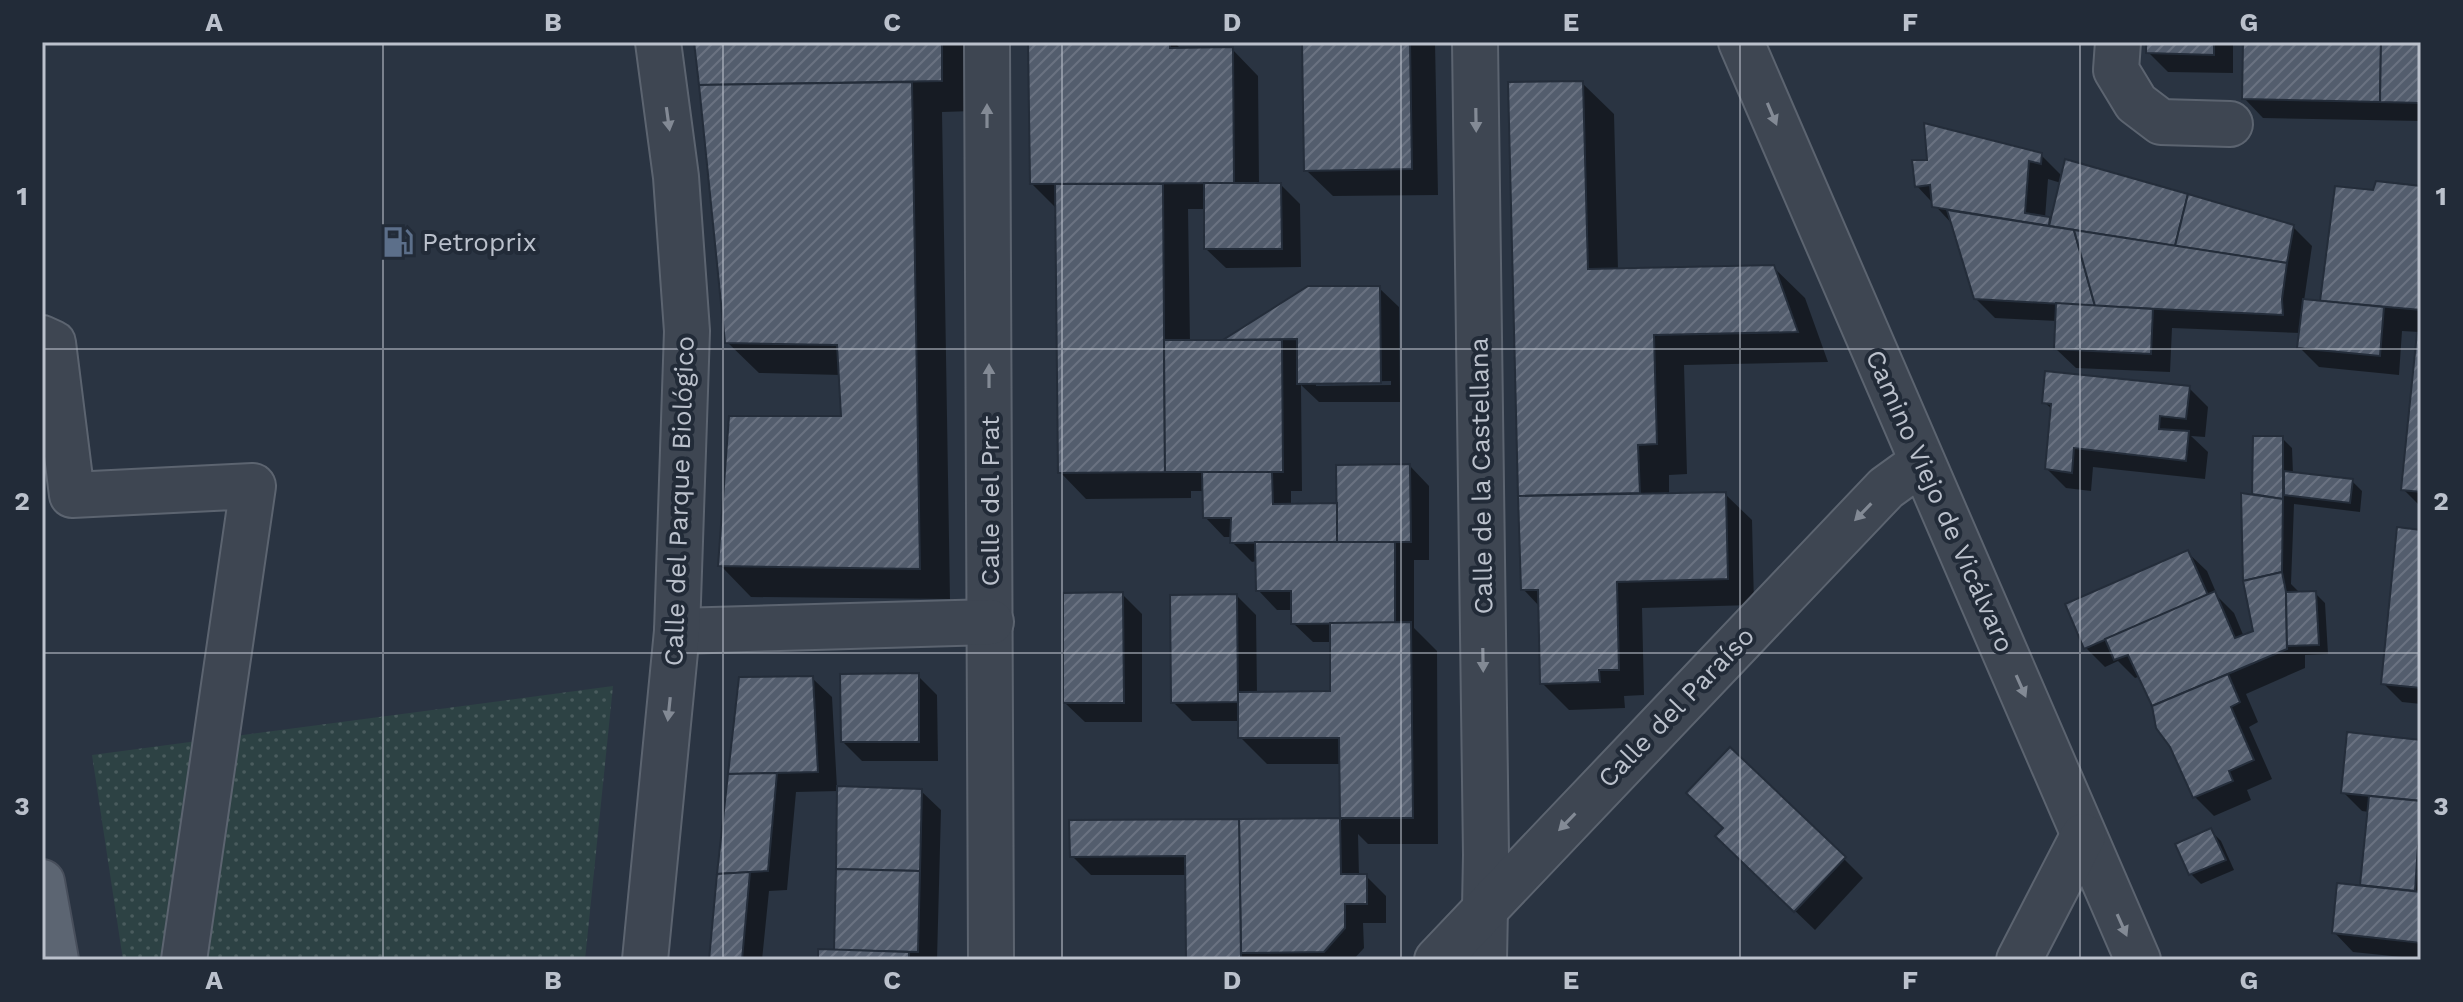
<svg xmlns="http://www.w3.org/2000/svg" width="2463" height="1002" viewBox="0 0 2463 1002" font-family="'Work Sans',sans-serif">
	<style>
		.garden { fill: url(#garden-dots) }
		.shadow { fill: #0007; fill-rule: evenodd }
		.building { fill: url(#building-hatch); stroke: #242d3a; stroke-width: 2 }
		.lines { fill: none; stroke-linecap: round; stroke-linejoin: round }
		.minor-casing { stroke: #5c6470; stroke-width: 48 }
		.major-casing { stroke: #484f5c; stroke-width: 48 }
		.minor { stroke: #3e4652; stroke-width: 44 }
		.major { stroke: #5c6572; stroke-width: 44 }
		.oneway { fill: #838a95 }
		.grid { fill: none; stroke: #bbc1cc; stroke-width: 2; stroke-opacity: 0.55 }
		.labels { text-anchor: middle; stroke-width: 8; stroke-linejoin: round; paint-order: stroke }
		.poi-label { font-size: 26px; fill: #bbc1cc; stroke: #222b38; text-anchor: start }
		.street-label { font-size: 26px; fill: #bbc1cc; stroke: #222b38 }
		.neatline { fill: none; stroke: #bbc1cc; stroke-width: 3 }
		.grid-label { font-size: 26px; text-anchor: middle; font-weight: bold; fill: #bbc1cc }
	</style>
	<defs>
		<pattern id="garden-dots" width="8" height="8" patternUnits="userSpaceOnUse" patternTransform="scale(2)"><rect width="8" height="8" fill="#2d4244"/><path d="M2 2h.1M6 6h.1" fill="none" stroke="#4a5c5e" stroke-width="1.8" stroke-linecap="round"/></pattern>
		<pattern id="building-hatch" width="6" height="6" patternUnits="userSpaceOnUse" patternTransform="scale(2)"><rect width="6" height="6" fill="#535d6d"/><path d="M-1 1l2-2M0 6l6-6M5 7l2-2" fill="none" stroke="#6a7281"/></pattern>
	</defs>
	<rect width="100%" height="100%" fill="#2a3442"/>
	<polygon class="garden" points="613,686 585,960 123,960 92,755"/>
	<g class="shadow">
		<polygon points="696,42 972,42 973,111 942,112 950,599 751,597 720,565 843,418 841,375 759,373 727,342"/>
		<path d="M1030 42H1174L1182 50 1232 49 1258 76 1259 185H1281L1300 204 1301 267 1226 268 1206 249V209H1188L1190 342H1223L1308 288H1379L1399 307 1400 402H1319L1301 385 1302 491H1291V505H1339L1410 466 1429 486V560H1414V628L1437 651 1438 844H1368L1358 834 1359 876H1366L1386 896V923H1363L1364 948 1353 960H1188L1187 875H1091L1072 856V822L1342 820V764H1267L1240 737V721H1192L1173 702 1237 596 1256 615 1257 694 1332 693V642H1313L1293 623V610H1277L1258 590 1257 561 1252 562 1232 542 1233 537H1224L1205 517 1204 491H1191V498L1086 499 1060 472 1057 209 1032 184ZM1391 381V385L1316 386V382Z"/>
		<polygon points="1304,42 1435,42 1438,195 1333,196 1306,170"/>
		<polygon points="2148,42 2233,42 2233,73 2168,72 2148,52"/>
		<polygon points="2245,42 2421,42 2421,121 2263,118 2244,98"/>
		<polygon points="1582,83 1614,114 1618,270 1773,267 1805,298 1828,362 1684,365 1687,474 1669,475 1669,495 1725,494 1752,520 1754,605 1642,608 1644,695 1624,696 1625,708 1569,710 1542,683 1540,607 1523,589 1510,84"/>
		<path d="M2041 155 2062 176 2293 227 2312 246 2304 301 2322 303 2375 192 2421 188V507L2403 489 2419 332 2402 331 2399 375 2319 367 2299 347 2301 333 2172 328 2170 372 2076 368 2056 349 2057 321 1995 318 1975 298 1954 226 1917 186ZM2048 179 2061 183 2052 219 2045 218Z"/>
		<polygon points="2189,388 2208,407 2205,437 2191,436 2208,452 2205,479 2093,467 2091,491 2066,488 2047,469 2053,410 2044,402"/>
		<polygon points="2255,438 2282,438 2292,448 2293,474 2352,481 2362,491 2360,512 2294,504 2291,584 2301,594 2315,593 2325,603 2328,654 2305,655 2305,668 2246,694 2258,722 2249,727 2272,779 2247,790 2251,800 2214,816 2194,796 2141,676 2135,678 2118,661 2105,667 2086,648 2187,552 2207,571 2218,597 2234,613 2244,637 2255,632"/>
		<polygon points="2421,532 2421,704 2402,702 2383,683"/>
		<polygon points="1122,594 1142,614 1142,722 1085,722 1065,703"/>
		<polygon points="918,676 937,695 938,761 862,761 843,742"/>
		<polygon points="812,678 832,697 837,788 921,791 941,810 937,960 820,960 836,952 839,791 796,792 787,890 769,891 762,960 712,960 740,679"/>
		<polygon points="2421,742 2421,959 2353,952 2334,932 2362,888 2369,812 2362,811 2343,792"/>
		<polygon points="2211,831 2221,841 2234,870 2201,884 2191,874"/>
		<polygon points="1737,855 1844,859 1863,878 1815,930"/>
	</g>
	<g class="building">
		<polygon points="694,42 942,42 942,81 699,85"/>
		<polygon points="1028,42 1170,42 1170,48 1233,47 1234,183 1030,184"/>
		<polygon points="1302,42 1410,42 1412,169 1304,171"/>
		<polygon points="2146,42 2214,42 2214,55 2146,53"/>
		<polygon points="2243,42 2381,42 2380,102 2242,99"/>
		<polygon points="2381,42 2421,42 2421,103 2380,102"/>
		<polygon points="1583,81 1588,269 1774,265 1798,332 1654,335 1657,444 1638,445 1640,493 1518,496 1508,82"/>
		<polygon points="912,82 920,569 718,566 729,416 841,416 837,345 725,343 699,85"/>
		<polygon points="1924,123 2042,153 2041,164 2029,161 2025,213 2050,217 2049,226 1932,207 1930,185 1915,187 1912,160 1927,160"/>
		<polygon points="2065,159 2188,194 2175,246 2049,226"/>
		<polygon points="2376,181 2421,186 2421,310 2320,301 2335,186 2373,190"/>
		<polygon points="1204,183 1281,183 1282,249 1204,249"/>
		<polygon points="1055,184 1163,184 1165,472 1058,473"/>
		<polygon points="2188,194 2294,225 2287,263 2175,246"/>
		<polygon points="1947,210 2074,230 2095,306 1974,299"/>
		<polygon points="2074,230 2287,263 2282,299 2283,315 2095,306"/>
		<polygon points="1308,286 1380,286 1381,383 1297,384 1297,339 1223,340"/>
		<polygon points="2303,299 2384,307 2380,356 2297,348"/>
		<polygon points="2056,303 2153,309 2151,354 2054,349"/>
		<polygon points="2417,333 2421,333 2421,492 2401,490"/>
		<polygon points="1164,340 1282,340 1283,472 1165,472"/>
		<polygon points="2045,371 2190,386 2186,419 2160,416 2159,429 2189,431 2186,461 2074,448 2072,473 2045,469 2051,404 2042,403"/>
		<polygon points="2253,436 2283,436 2283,499 2252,494"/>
		<polygon points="1410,464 1411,542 1337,542 1336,465"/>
		<polygon points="2284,471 2353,479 2350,503 2284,495"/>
		<polygon points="1202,472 1272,472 1273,504 1337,503 1337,542 1230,543 1231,518 1203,518"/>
		<polygon points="1726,492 1728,579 1617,582 1619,670 1599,670 1600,682 1540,684 1538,590 1521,590 1518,496"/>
		<polygon points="2241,493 2283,499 2282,572 2243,581"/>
		<polygon points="2397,527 2421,530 2421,688 2381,684"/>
		<polygon points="1255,542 1395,542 1395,623 1291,624 1291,591 1256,591"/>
		<polygon points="2188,550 2208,595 2084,649 2065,604"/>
		<polygon points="2282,572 2286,592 2287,649 2152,706 2128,655 2114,660 2105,639 2215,591 2235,638 2253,631 2243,581"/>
		<polygon points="2316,591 2319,645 2287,646 2286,592"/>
		<polygon points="1123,592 1124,703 1063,703 1063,593"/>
		<polygon points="1237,594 1238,702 1171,703 1170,595"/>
		<polygon points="1411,622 1413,818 1340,818 1339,738 1238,738 1238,692 1330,691 1330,623"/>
		<polygon points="919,673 919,742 841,742 840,674"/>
		<polygon points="2228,674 2240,702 2231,707 2254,760 2229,771 2233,781 2193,798 2170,747 2156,728 2152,706"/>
		<polygon points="813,676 818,772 728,774 739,677"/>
		<polygon points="2347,732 2421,740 2421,801 2341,793"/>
		<polygon points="1730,747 1846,857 1794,912 1715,836 1723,828 1686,793"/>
		<polygon points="777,773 768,871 717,874 728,774"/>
		<polygon points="837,786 922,789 920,871 836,869"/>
		<polygon points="2369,796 2421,801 2415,891 2360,885"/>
		<polygon points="1340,818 1341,874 1367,874 1367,904 1345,904 1345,928 1324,952 1241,953 1239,819"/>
		<polygon points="1239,819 1241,960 1186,960 1185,856 1070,857 1069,820"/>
		<polygon points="2211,828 2226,860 2189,875 2175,844"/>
		<polygon points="836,869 920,871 918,952 834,950"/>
		<polygon points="750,872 742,960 709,960 717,874"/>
		<polygon points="2337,883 2421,892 2421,943 2332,933"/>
		<polygon points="818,949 909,952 909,960 818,960"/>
	</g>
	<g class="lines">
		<defs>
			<g id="minor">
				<polyline points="987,42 991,960"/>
				<polyline points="1475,42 1486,855 1484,960"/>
				<polyline points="1741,42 2138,960"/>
				<polyline points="2118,42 2116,70 2136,103 2161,122 2230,124"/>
				<polyline points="42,338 53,343 72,495 253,486 184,960"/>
				<polyline points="677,631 991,622"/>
				<polyline points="645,960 677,631 687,331 676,177 658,42"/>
				<polyline points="1437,960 1886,488 1922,462"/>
				<polyline points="2019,960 2083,836"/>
			</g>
			<polyline id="major" points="42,882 56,960"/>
		</defs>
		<use href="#minor" class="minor-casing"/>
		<use href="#major" class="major-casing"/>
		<use href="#minor" class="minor"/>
		<use href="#major" class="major"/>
	</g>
	<defs><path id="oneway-solid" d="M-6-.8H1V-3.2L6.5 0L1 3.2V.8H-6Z" transform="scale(2)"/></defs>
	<g class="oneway">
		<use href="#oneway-solid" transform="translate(1772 114) rotate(67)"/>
		<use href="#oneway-solid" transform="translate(987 116) rotate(-90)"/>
		<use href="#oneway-solid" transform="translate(668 119) rotate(82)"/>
		<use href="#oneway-solid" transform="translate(1476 120) rotate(89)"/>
		<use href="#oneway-solid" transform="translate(989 376) rotate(-90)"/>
		<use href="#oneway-solid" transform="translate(1863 512) rotate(134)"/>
		<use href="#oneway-solid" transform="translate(1483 660) rotate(89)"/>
		<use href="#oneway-solid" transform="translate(2021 686) rotate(66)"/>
		<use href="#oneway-solid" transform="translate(669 709) rotate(96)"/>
		<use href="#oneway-solid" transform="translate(1567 822) rotate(134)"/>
		<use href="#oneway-solid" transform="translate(2122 925) rotate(66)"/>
	</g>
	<path class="grid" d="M383 42V960M723 42V960M1062 42V960M1401 42V960M1740 42V960M2080 42V960M42 349H2421M42 653H2421"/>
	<defs>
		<symbol id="fuel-bare" viewBox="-9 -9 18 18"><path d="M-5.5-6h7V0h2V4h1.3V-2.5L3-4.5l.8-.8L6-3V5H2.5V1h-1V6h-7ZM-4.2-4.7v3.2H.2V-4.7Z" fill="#5c6f8a" stroke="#222b38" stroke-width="2.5" paint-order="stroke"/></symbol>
	</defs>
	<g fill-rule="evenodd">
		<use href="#fuel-bare" x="376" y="220" width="44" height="44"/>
	</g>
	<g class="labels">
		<g class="poi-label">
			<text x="422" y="251">Petroprix</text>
		</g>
		<g class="street-label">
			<text transform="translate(1481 476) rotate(-91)" y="9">Calle de la Castellana</text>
			<text transform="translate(679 501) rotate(-88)" y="9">Calle del Parque Biológico</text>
			<text transform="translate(990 501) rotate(-90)" y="9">Calle del Prat</text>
			<text transform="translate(1940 501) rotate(66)" y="9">Camino Viejo de Vicálvaro</text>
			<text transform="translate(1676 707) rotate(-46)" y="9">Calle del Paraíso</text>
		</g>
	</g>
	<rect width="2463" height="1002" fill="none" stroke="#222b38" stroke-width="88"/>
	<rect x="44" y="44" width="2375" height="914" class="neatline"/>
	<g class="grid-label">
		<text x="214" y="31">A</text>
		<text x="553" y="31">B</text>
		<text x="892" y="31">C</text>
		<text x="1232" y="31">D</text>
		<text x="1571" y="31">E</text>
		<text x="1910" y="31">F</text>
		<text x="2249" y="31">G</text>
		<text x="22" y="205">1</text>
		<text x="2441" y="205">1</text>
		<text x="22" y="510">2</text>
		<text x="2441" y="510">2</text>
		<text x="22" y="815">3</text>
		<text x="2441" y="815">3</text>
		<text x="214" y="989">A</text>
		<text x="553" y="989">B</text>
		<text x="892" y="989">C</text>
		<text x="1232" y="989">D</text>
		<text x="1571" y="989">E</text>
		<text x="1910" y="989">F</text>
		<text x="2249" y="989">G</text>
	</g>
</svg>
